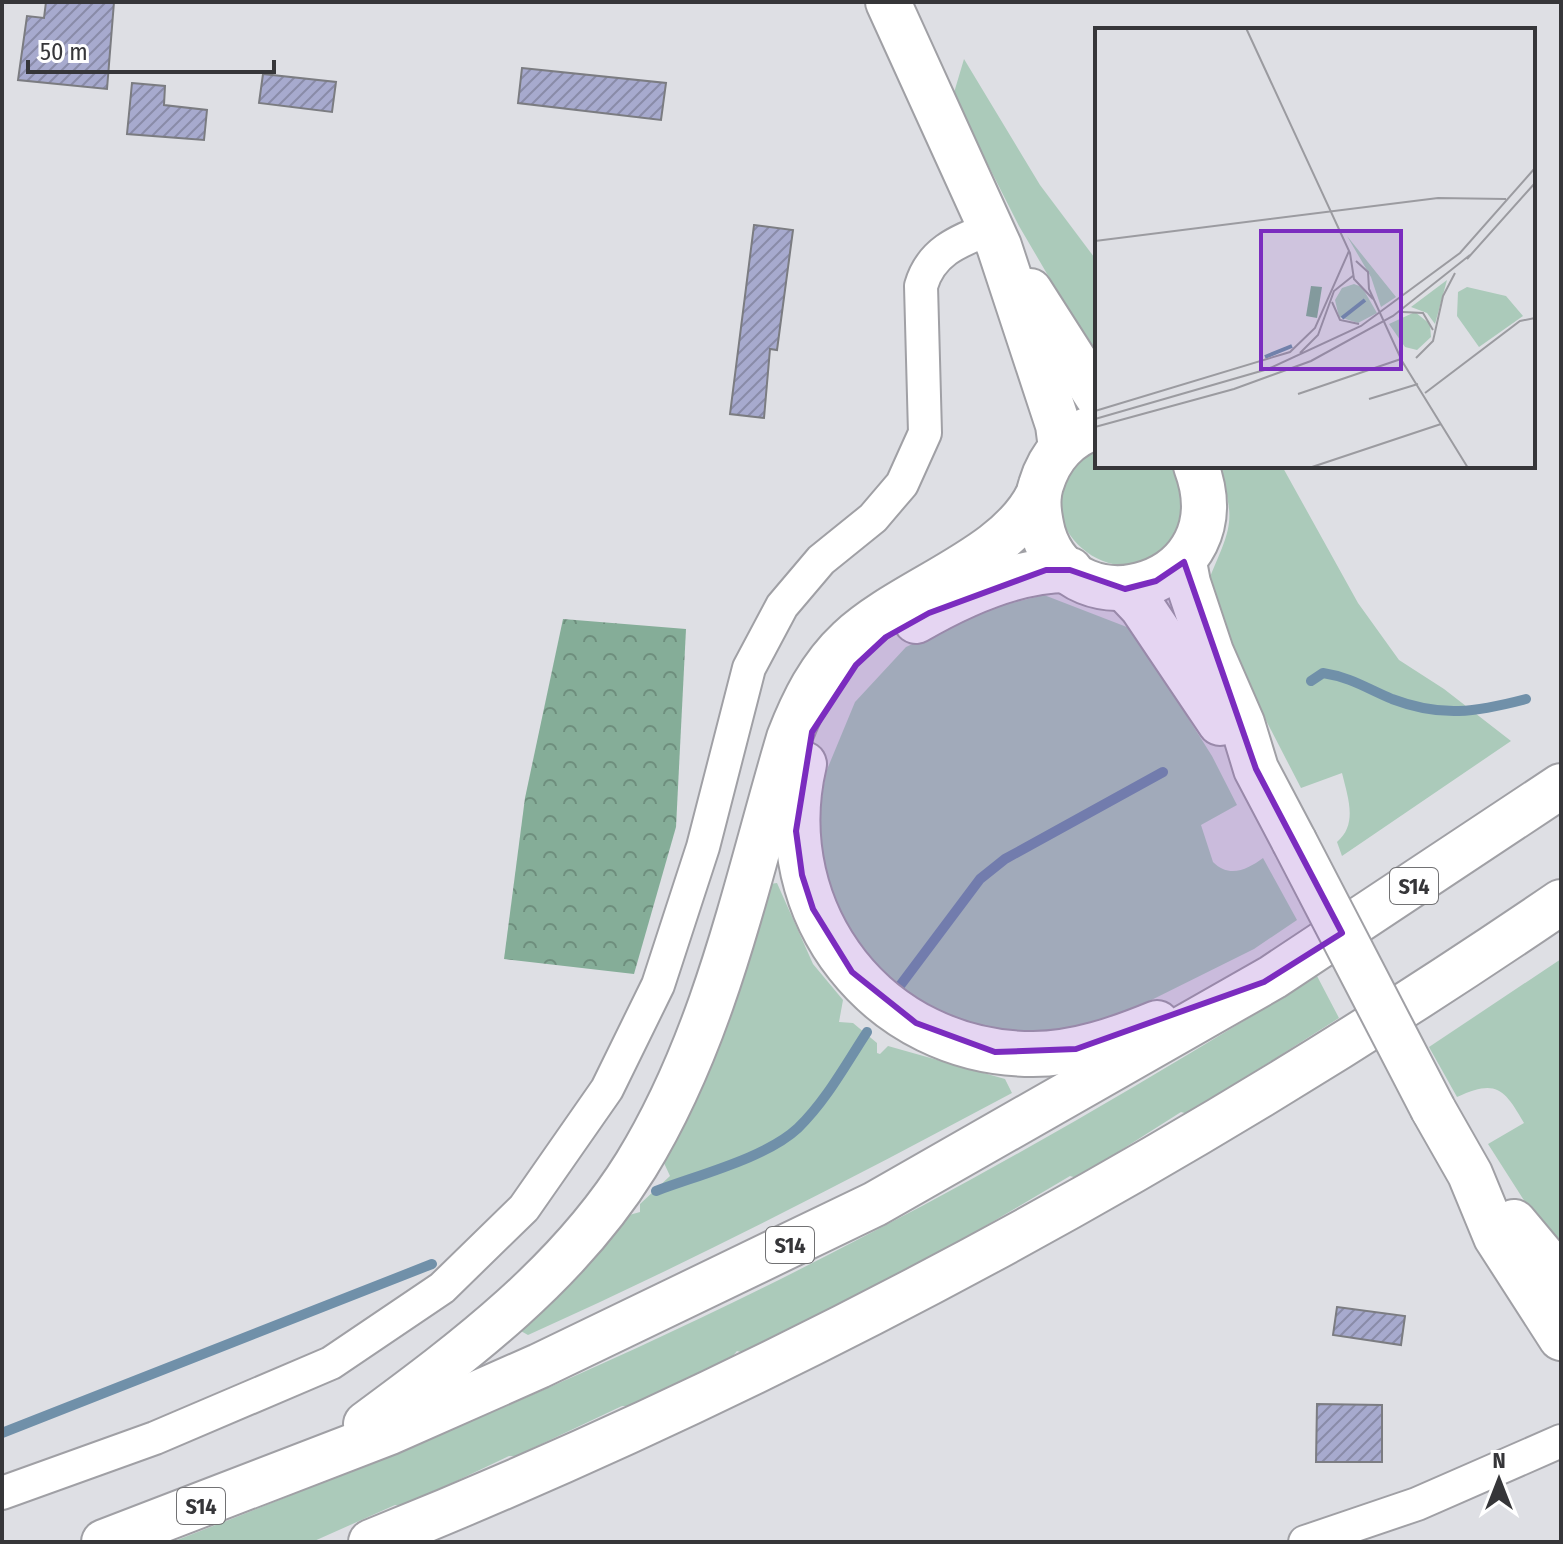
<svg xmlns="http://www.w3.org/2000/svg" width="1563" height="1544" viewBox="0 0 1563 1544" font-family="'Fira Sans Condensed',sans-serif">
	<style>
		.grass { fill: #abcaba }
		.forest { fill: url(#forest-crowns) }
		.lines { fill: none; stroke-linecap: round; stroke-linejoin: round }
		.stream { stroke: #7090a9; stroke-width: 10 }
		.building { fill: url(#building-hatch); stroke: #7b7c81; stroke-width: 2 }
		.street-casing { stroke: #a0a0a5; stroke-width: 36 }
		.secondary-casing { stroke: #a0a0a5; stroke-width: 48 }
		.highway-casing { stroke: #a0a0a5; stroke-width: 48 }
		.street { stroke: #fff; stroke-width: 32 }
		.secondary { stroke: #fff; stroke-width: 44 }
		.highway { stroke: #fff; stroke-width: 44 }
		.secondary-bridge-casing { stroke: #a0a0a5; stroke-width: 48; stroke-linecap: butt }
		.secondary-bridge { stroke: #fff; stroke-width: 44 }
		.marked { fill: #7b2cbf; fill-opacity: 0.2; stroke: #7b2cbf; stroke-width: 6; stroke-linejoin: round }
		.labels { text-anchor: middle; stroke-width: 7; stroke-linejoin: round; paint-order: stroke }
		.shield { fill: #fff; stroke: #727274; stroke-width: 2 }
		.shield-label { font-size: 22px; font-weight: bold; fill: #363639 }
		.inset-river { fill: none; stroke: #7090a9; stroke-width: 4 }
		.inset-road { fill: none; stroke: #9b9ba0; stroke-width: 2 }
		.view { fill: #7b2cbf; fill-opacity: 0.15; stroke: #7b2cbf; stroke-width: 4 }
		.inset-edge { fill: none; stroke: #363639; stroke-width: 4 }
	</style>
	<defs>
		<pattern id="forest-crowns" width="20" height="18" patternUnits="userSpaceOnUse" patternTransform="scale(2)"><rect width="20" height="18" fill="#85ad98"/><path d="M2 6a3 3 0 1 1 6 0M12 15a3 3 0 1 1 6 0" fill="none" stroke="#6e8e7d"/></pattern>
		<pattern id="building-hatch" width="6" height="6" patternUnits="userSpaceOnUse" patternTransform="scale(2)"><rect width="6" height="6" fill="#a7aace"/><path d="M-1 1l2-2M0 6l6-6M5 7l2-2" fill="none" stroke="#898ba8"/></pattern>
	</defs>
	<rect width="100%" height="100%" fill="#dedfe4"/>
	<g class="grass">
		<polygon points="964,59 1040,185 1097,261 1097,359 1019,226 953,96"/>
		<path d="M1097 447V466H1171C1185 484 1189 509 1178 529 1130 624 994 510 1097 447Z"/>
		<path d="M1217 466H1282L1358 603 1399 660 1444 689 1511 741 1342 856 1337 842C1358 824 1348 798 1342 773L1301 788 1240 670 1208 582C1229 530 1239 522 1217 466Z"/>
		<path d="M1044 595 1132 629 1212 756 1237 805 1201 825 1213 862C1230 879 1248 869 1263 858L1297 920 1254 949 1087 1032H968L870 966 844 931 829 886 817 830 826 772 855 702 906 647 987 609Z"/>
		<path d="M777 883 813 964 843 1000 839 1022 853 1023 877 1043V1053L880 1054 888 1046 1005 1079 1012 1093C853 1178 693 1261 528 1335L519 1330 622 1217 640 1212V1204L670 1176 664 1163 666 1150 770 884Z"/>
		<path d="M1561 959V1242L1532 1213 1488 1144 1524 1123C1504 1088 1496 1079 1457 1097L1429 1047Z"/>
		<path d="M1317 976 1339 1018 1188 1114 1181 1112 1077 1178 1070 1176 965 1238 744 1353 737 1351 731 1358 631 1406H622L516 1456H509L404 1506 395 1505 312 1542H172C394 1456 614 1365 826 1256 994 1171 1157 1075 1317 976Z"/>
	</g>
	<polygon class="forest" points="563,619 686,629 676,827 634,974 504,959 525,798"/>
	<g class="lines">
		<g class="stream">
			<path d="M1311 681 1323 673C1350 677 1368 689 1392 699 1442 718 1476 712 1526 699"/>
			<polyline points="899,987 980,879 1005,859 1163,772"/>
			<path d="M656 1191C698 1175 766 1158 798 1128 826 1101 846 1064 867 1032"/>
			<polyline points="2,1433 432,1264"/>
		</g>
	</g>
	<g class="building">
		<polygon points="46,2 114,2 107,89 18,80 27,16 44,18"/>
		<polygon points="522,68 666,83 661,120 518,103"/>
		<polygon points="263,74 336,82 332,112 259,103"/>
		<polygon points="132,83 165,86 164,105 207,110 204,140 127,134"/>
		<polygon points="754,225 793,230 777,350 770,349 764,418 730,414"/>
		<polygon points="1337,1307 1405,1316 1401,1345 1333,1335"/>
		<polygon points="1317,1404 1382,1405 1382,1462 1316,1462"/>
	</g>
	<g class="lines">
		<defs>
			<g id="street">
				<path d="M2 1493 155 1438 331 1363 442 1288 524 1208 607 1089 658 985 703 847 749 668 782 606 821 560 873 518 902 484 925 433 921 286C931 251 959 241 991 228"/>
				<polyline points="1305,1542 1417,1504 1561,1441"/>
			</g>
			<g id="secondary">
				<polyline points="888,2 999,246 1058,425 1061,448"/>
				<polyline points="1030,291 1097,396"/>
				<path d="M1097 426C1068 436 1050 455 1041 485 1036 500 1039 517 1043 533 1073 633 1242 588 1196 466"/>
				<polyline points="1184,562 1188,583 1211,652 1242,723 1256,769 1294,841"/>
				<polyline points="1125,589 1142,607 1220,723"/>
				<polyline points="1433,1109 1470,1174 1496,1237 1561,1338"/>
				<polyline points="1514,1222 1561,1278"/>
			</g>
			<g id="highway">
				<path d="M916 621C961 595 1017 569 1070 570"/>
				<path d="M804 764C769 914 879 1054 1033 1054 1076 1054 1118 1039 1157 1023"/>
				<path d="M366 1424C465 1351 569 1273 636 1165 716 1035 746 883 789 738 803 702 820 667 849 640 903 589 1009 559 1039 493"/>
				<polyline points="104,1542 390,1432 539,1366 875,1204 1273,977 1561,786"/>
				<path d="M371 1542C790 1373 1188 1156 1561 902"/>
			</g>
		</defs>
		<use href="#street" class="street-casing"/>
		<use href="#secondary" class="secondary-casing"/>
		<use href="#highway" class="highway-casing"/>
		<use href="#street" class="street"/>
		<use href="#secondary" class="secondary"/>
		<use href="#highway" class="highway"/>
		<defs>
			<polyline id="secondary-bridge" points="1294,841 1433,1109"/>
		</defs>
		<use href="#secondary-bridge" class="secondary-bridge-casing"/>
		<use href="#secondary-bridge" class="secondary-bridge"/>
	</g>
	<path class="marked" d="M1184 562 1256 769 1342 933 1264 982 1076 1049 995 1052 916 1023 852 972 813 909 802 875 796 831 812 732 856 665 886 637 929 613 1046 570H1070L1125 589 1156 581Z"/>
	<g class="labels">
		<g class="shield">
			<rect x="1390" y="868" width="48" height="36" rx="6"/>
			<rect x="766" y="1227" width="48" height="36" rx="6"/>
			<rect x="177" y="1488" width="48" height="36" rx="6"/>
		</g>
		<g class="shield-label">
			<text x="1414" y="894">S14</text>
			<text x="790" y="1253">S14</text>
			<text x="201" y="1514">S14</text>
		</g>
	</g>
	<g transform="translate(1095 28)">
		<rect width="440" height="440" fill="#dedfe4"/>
		<path d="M252 208 301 269 286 279 276 249ZM352 252 340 296 332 285 316 279ZM259 256 267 259 282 285 263 295 244 289 240 272 247 260ZM372 259 411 268 428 288 384 319 362 288 363 264ZM320 284 335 296 336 309 322 322 310 319 294 296Z" fill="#abcaba"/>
		<path d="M216 258 227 259 222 290 211 288Z" fill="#85ad98"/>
		<path class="inset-river" d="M247 290 270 272M170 329 197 318"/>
		<path class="inset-road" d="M151 0 255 225 259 251 278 271M0 213 343 170 411 171M372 231 440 155M261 233 273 244 274 261 307 333 373 440M237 274 245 292 264 296M308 284 328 285 338 302M205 325 223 307 239 263 259 247M321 330 338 313 348 268 360 245M330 365 425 293 440 290M203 366 306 331M274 371 323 356M0 383 195 324 220 300 254 223M0 391 173 341 266 298 365 225 440 140M0 399 139 361 216 333 298 288 375 227M214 440 346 396"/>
		<path class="view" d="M166 203H306V341H166Z"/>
		<rect width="440" height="440" class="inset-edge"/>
	</g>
	<rect width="1563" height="1544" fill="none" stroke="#363639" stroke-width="8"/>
	<g transform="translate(1499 1480)" stroke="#ffffff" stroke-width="6" paint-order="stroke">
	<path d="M0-6L14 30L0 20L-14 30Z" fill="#363639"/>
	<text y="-12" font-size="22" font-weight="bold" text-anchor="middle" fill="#363639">N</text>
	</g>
	<path d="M28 60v12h246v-12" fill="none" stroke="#363639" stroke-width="4"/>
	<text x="40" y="60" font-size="24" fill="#363639" stroke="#ffffff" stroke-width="6" paint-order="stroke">50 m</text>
</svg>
